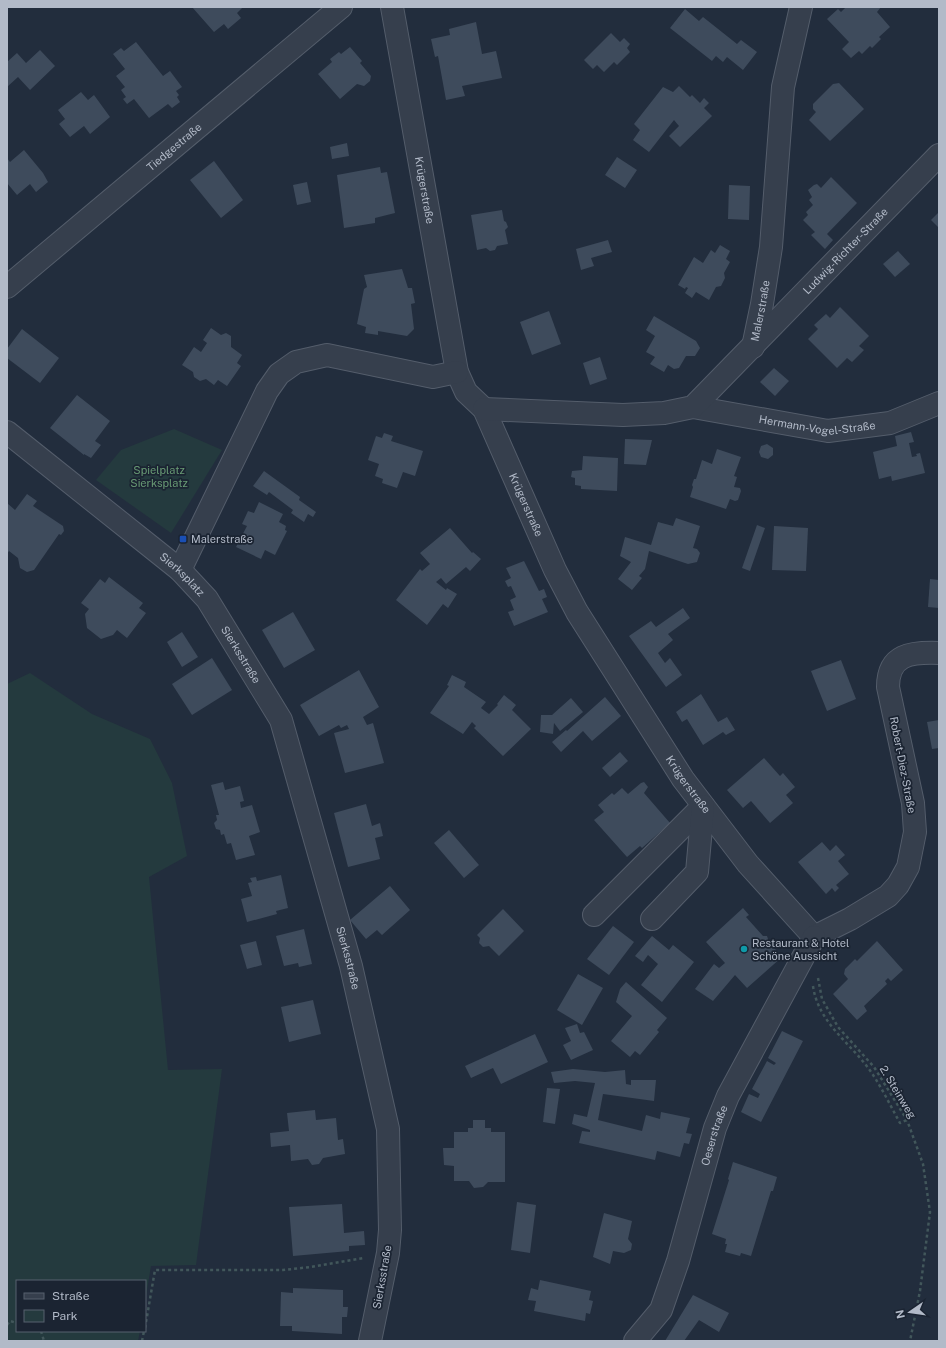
<svg xmlns="http://www.w3.org/2000/svg" width="946" height="1348" viewBox="0 0 946 1348" font-family="'Public Sans',sans-serif">
	<style>
		.green { fill: #243a3e }
		.building { fill: #3e4b5c }
		.lines { fill: none; stroke-linecap: round; stroke-linejoin: round }
		.minor-casing { stroke: #545d6b; stroke-width: 24 }
		.path { stroke: #42575b; stroke-width: 2.5; stroke-dasharray: 3 3; stroke-linecap: butt }
		.minor { stroke: #363f4d; stroke-width: 22 }
		.transit-dot { fill: #1a4fb4; stroke: #1b2432; stroke-width: 1.5 }
		.culture-dot { fill: #0f9aa8; stroke: #1b2432; stroke-width: 1.5 }
		.labels { text-anchor: middle; stroke-width: 3.5; stroke-linejoin: round; paint-order: stroke }
		.street-label { font-size: 11px; fill: #b2bac8; stroke: #1b2432 }
		.park-label { font-size: 11px; fill: #689a74; stroke: #1b2432 }
		.poi-label { font-size: 11px; fill: #b2bac8; stroke: #1b2432; text-anchor: start }
	</style>
	<rect width="100%" height="100%" fill="#222d3d"/>
	<g class="green">
		<polygon points="174,429 222,450 171,533 96,480 121,450"/>
		<polygon points="30,673 92,714 150,739 172,783 187,856 149,877 168,1070 222,1069 196,1265 151,1266 145,1302 145,1281 17,1281 17,1331 140,1331 138,1341 7,1341 7,684"/>
	</g>
	<g class="building">
		<polygon points="192,7 243,7 237,13 241,18 228,29 224,24 214,32"/>
		<polygon points="846,7 881,7 877,12 890,27 879,37 881,39 872,48 870,46 862,54 859,51 851,58 842,49 849,42 827,19 838,9 841,12"/>
		<polygon points="685,9 699,21 703,17 737,44 741,40 757,52 743,70 727,57 723,62 716,56 712,61 670,28"/>
		<polygon points="476,22 482,54 496,51 502,78 462,86 465,96 446,100 438,56 435,57 431,39 450,35 449,29"/>
		<polygon points="611,33 620,42 624,38 630,44 627,48 630,52 617,65 614,62 604,72 597,65 593,69 584,60"/>
		<polygon points="136,42 163,76 170,71 182,87 176,91 179,95 177,97 180,102 172,108 168,104 149,118 134,99 127,104 123,99 126,97 121,90 125,87 116,76 125,69 113,54 121,48 124,51"/>
		<polygon points="350,47 362,61 360,63 371,76 370,81 364,86 357,84 340,99 318,74 332,62 330,59 339,52 341,54"/>
		<polygon points="40,50 55,66 30,90 18,77 7,87 7,62 17,53 26,63"/>
		<polygon points="839,83 864,109 830,141 809,120 816,112 813,109 813,104 833,84"/>
		<polygon points="679,86 690,97 692,95 700,103 704,98 709,103 704,108 712,116 680,147 669,136 679,126 674,120 649,152 633,140 640,130 634,124 663,87 673,92"/>
		<polygon points="81,92 88,100 94,95 110,117 90,134 84,126 70,137 59,124 65,119 58,110"/>
		<polygon points="347,143 349,156 332,159 330,147"/>
		<polygon points="24,150 43,173 48,182 36,192 30,184 17,195 7,183 7,158 10,162"/>
		<polygon points="617,157 637,170 625,188 605,175"/>
		<polygon points="214,161 243,200 221,218 190,180"/>
		<polygon points="380,167 381,173 387,172 395,213 375,218 375,223 344,228 337,175"/>
		<polygon points="831,177 857,203 827,234 833,240 825,249 811,235 815,232 803,220 808,215 806,212 813,205 809,200 812,197 808,190 814,185 817,184 821,188"/>
		<polygon points="307,182 311,202 297,205 293,185"/>
		<polygon points="729,185 750,186 749,220 728,219"/>
		<polygon points="502,210 504,221 506,222 508,227 505,230 508,244 497,246 495,250 490,251 486,248 477,250 471,215"/>
		<polygon points="939,212 939,228 931,220"/>
		<polygon points="608,240 612,252 591,258 594,266 581,270 576,249"/>
		<polygon points="720,245 730,251 726,259 730,262 724,273 725,278 721,286 716,287 709,300 696,292 692,298 685,293 688,288 686,287 685,289 678,285 694,257 703,263 711,250 715,253"/>
		<polygon points="898,251 910,264 895,277 883,264"/>
		<polygon points="402,269 408,288 412,288 415,303 411,304 414,329 407,336 378,331 378,335 365,333 366,327 357,324 364,289 367,287 364,275"/>
		<polygon points="840,307 869,336 859,346 864,350 852,362 847,358 837,368 808,339 818,329 814,325 826,314 830,318"/>
		<polygon points="549,311 561,344 532,355 520,322"/>
		<polygon points="654,316 696,341 700,348 695,356 686,356 679,368 674,369 668,365 664,372 650,364 655,357 646,352 655,336 646,330"/>
		<polygon points="211,328 221,335 226,333 231,336 231,347 242,355 237,363 241,366 227,386 218,380 214,385 206,379 200,381 194,377 193,372 182,365 194,347 201,352 207,343 203,340"/>
		<polygon points="22,329 59,358 40,383 7,358 7,349"/>
		<polygon points="600,357 607,379 590,385 583,363"/>
		<polygon points="774,368 789,381 775,396 760,382"/>
		<polygon points="77,395 110,421 95,441 101,445 91,458 84,454 84,455 50,428"/>
		<polygon points="911,432 914,442 909,443 912,457 917,456 916,454 920,453 925,473 892,481 891,476 879,479 873,452 897,446 895,436"/>
		<polygon points="384,433 393,436 391,441 423,451 415,476 403,472 397,488 382,483 383,479 375,476 379,464 368,460 376,436 382,438"/>
		<polygon points="625,439 652,440 646,465 624,464"/>
		<polygon points="767,444 773,448 773,455 768,459 761,457 759,452 761,446"/>
		<polygon points="717,449 741,457 734,476 737,477 734,487 740,488 741,491 738,500 735,501 730,499 726,509 690,497 693,487 692,485 694,479 696,479 702,460 712,464"/>
		<polygon points="583,456 618,458 617,491 581,489 581,486 575,485 575,478 571,477 572,471 582,470"/>
		<polygon points="264,471 300,497 299,500 316,512 313,517 308,514 304,522 291,513 293,510 269,492 267,495 253,486"/>
		<polygon points="27,494 37,501 33,506 63,526 64,531 61,535 59,534 34,570 27,572 20,568 18,558 9,551 7,554 7,503 15,510"/>
		<polygon points="259,502 283,514 279,522 286,526 285,530 287,531 275,555 265,550 261,559 236,547 247,526 242,524 248,511 254,513"/>
		<polygon points="676,518 700,526 693,548 697,549 700,553 697,562 688,564 649,551 645,569 639,576 642,578 632,590 618,579 631,562 620,556 625,537 651,545 658,522 673,526"/>
		<polygon points="757,525 765,528 750,571 742,568"/>
		<polygon points="774,526 808,528 806,571 772,570"/>
		<polygon points="450,528 472,553 473,552 481,559 470,571 466,567 446,584 441,578 436,582 446,590 447,588 457,594 448,608 443,604 427,625 396,600 420,569 422,571 430,564 420,553"/>
		<polygon points="524,561 539,591 544,589 547,597 542,599 548,612 514,626 508,612 514,610 510,600 516,597 511,586 508,587 505,581 511,578 506,568"/>
		<polygon points="109,577 143,603 139,608 146,613 127,638 117,630 113,635 101,639 87,628 85,614 89,609 81,603 100,579 105,583"/>
		<polygon points="930,579 939,580 939,608 928,607"/>
		<polygon points="683,608 690,618 668,634 673,640 658,653 665,663 670,658 682,675 666,687 629,636 651,621 656,627"/>
		<polygon points="293,612 315,650 284,668 262,630"/>
		<polygon points="182,632 198,657 182,667 167,642"/>
		<polygon points="212,658 232,690 192,715 172,684"/>
		<polygon points="841,660 856,699 827,711 811,671"/>
		<polygon points="359,670 379,707 363,717 367,725 373,723 384,763 345,773 334,733 349,729 347,725 341,728 339,725 319,736 300,705"/>
		<polygon points="452,675 466,682 464,687 486,702 481,708 489,714 498,705 497,704 504,695 516,705 512,710 531,729 503,756 474,728 476,726 472,722 463,734 430,713 449,686 447,685"/>
		<polygon points="701,694 718,722 727,717 735,730 726,735 723,732 703,745 687,719 682,722 676,712"/>
		<polygon points="605,697 621,716 592,741 583,731 561,752 552,742 566,730 567,731"/>
		<polygon points="571,698 583,712 560,731 554,723 553,734 540,732 541,715 552,715"/>
		<polygon points="939,720 939,748 932,749 927,722"/>
		<polygon points="620,752 628,761 610,777 602,768"/>
		<polygon points="764,758 780,776 783,773 795,787 786,795 793,803 770,823 751,801 743,808 727,790"/>
		<polygon points="223,782 225,790 240,786 244,801 240,802 241,808 252,805 260,832 249,836 255,855 236,860 231,843 227,844 224,834 221,835 220,830 216,829 214,823 217,820 216,815 219,815 211,785"/>
		<polygon points="644,782 648,787 644,793 670,823 642,848 640,846 627,857 594,820 604,812 598,805 612,793 614,795 622,788 628,794 641,783"/>
		<polygon points="366,804 372,826 380,823 383,836 375,838 380,859 348,867 334,813"/>
		<polygon points="449,830 479,865 464,878 434,843"/>
		<polygon points="822,842 830,851 836,845 845,855 838,861 849,874 836,885 839,888 835,892 832,888 826,894 798,862"/>
		<polygon points="281,875 288,908 276,911 277,914 247,922 241,899 252,896 248,883 252,882 250,878 256,877 257,881"/>
		<polygon points="390,886 410,910 382,935 377,930 366,939 350,920"/>
		<polygon points="743,908 749,915 746,917 763,936 767,936 769,942 782,957 747,988 735,975 713,1001 695,989 714,964 719,968 725,963 706,942"/>
		<polygon points="503,909 524,931 499,956 489,946 483,947 479,943 480,938 477,935"/>
		<polygon points="613,926 634,942 609,975 587,959"/>
		<polygon points="304,929 312,964 299,967 298,963 284,966 276,936"/>
		<polygon points="652,936 669,950 673,945 694,962 662,1002 641,985 658,964 648,955 643,962 635,956"/>
		<polygon points="256,941 262,965 247,969 240,945"/>
		<polygon points="877,941 903,970 891,981 888,978 885,981 887,984 864,1006 867,1011 857,1020 833,994 848,979 844,974 845,969 855,959 857,961"/>
		<polygon points="578,974 603,988 582,1025 557,1010"/>
		<polygon points="626,982 667,1018 657,1030 659,1032 640,1055 635,1051 630,1057 611,1041 632,1016 616,1002 620,989"/>
		<polygon points="313,1000 321,1034 289,1042 281,1007"/>
		<polygon points="577,1024 580,1033 584,1032 593,1050 571,1060 563,1045 571,1041 565,1028"/>
		<polygon points="782,1031 803,1041 761,1122 741,1112 749,1094 758,1098 760,1094 752,1089 767,1061 774,1065 776,1063 768,1058"/>
		<polygon points="535,1034 548,1062 501,1084 493,1068 471,1078 465,1066"/>
		<polygon points="573,1069 605,1072 625,1070 626,1084 631,1085 631,1080 656,1080 654,1101 603,1094 598,1120 642,1131 646,1115 660,1119 661,1112 690,1118 686,1133 692,1134 689,1144 684,1143 680,1157 657,1151 655,1160 579,1143 582,1131 590,1132 590,1130 572,1124 574,1114 587,1117 595,1083 575,1081 554,1083 551,1072"/>
		<polygon points="547,1088 560,1089 555,1124 543,1122"/>
		<polygon points="315,1110 316,1120 336,1118 338,1140 343,1139 345,1154 323,1158 319,1164 312,1165 308,1159 291,1161 290,1145 271,1147 270,1133 289,1131 287,1113"/>
		<polygon points="473,1120 485,1120 485,1128 491,1128 491,1132 505,1132 505,1182 488,1182 483,1187 474,1188 469,1181 454,1181 454,1166 444,1165 443,1148 454,1148 454,1132 468,1132 468,1128 473,1128"/>
		<polygon points="733,1162 777,1177 773,1191 771,1191 751,1256 741,1253 740,1256 725,1252 727,1244 725,1244 726,1239 712,1234 729,1180 728,1179"/>
		<polygon points="517,1202 536,1205 530,1253 511,1250"/>
		<polygon points="342,1204 344,1233 364,1231 365,1245 349,1246 349,1251 293,1256 289,1207"/>
		<polygon points="604,1213 632,1221 628,1239 632,1244 631,1250 624,1253 613,1251 610,1264 593,1257"/>
		<polygon points="540,1280 591,1291 589,1300 593,1301 590,1314 586,1313 585,1321 534,1311 536,1301 528,1300 531,1288 538,1290"/>
		<polygon points="293,1288 343,1290 343,1307 348,1307 347,1317 342,1317 342,1334 292,1331 292,1326 280,1326 281,1292 293,1293"/>
		<polygon points="693,1295 729,1313 719,1332 699,1320 684,1341 665,1341"/>
	</g>
	<g class="lines">
		<defs>
			<g id="minor">
				<path id="s1" d="M392 7 457 372 466 392 484 409 555 570 577 612 683 779 748 864 814 937"/>
				<path id="s2" d="M7 287 341 7"/>
				<path id="s3" d="M753 347 762 304 771 247 783 87 801 7"/>
				<path id="s4" d="M693 407 828 431 890 423 939 403"/>
				<path id="s5" d="M484 409 623 415 664 413 693 407 939 155"/>
				<path id="s6" d="M7 432 180 570 207 599 281 720 351 966 388 1129 390 1230 388 1253 370 1341"/>
				<polyline points="180,570 267,391 279,374 296,362 327,355 433,377 457,372"/>
				<polyline points="594,915 703,806"/>
				<polyline points="652,919 697,872 703,806"/>
				<path d="M814 937 850 919 888 896 898 885 908 867 915 832 913 803 888 687C888 654 911 652 939 653"/>
				<path id="s7" d="M635 1341 661 1310 678 1261 715 1128 728 1096 814 937"/>
			</g>
		</defs>
		<use href="#minor" class="minor-casing"/>
		<g class="path">
			<polyline points="818,978 822,999 838,1027 874,1067 907,1120 923,1164 930,1212 920,1291 910,1341"/>
			<path d="M813 986C818 1022 849 1042 869 1069 881 1086 890 1105 900 1123L907 1120"/>
			<polyline points="7,1325 10,1321 17,1323"/>
			<polyline points="145,1328 155,1270 283,1270 311,1267 364,1258"/>
			<polyline points="41,1331 44,1341"/>
			<polyline points="142,1341 144,1331"/>
		</g>
		<use href="#minor" class="minor"/>
	</g>
	<rect class="transit-dot" x="179" y="535" width="8" height="8" rx="2"/>
	<circle class="culture-dot" cx="744" cy="949" r="4"/>
	<g class="labels">
		<g class="street-label">
			<text dy="4" stroke="none"><textPath href="#s2" startOffset="218">Tiedgestraße</textPath></text>
			<text dy="4" stroke="none"><textPath href="#s1" startOffset="186">Krügerstraße</textPath></text>
			<text dy="4" stroke="none"><textPath href="#s5" startOffset="428">Ludwig-Richter-Straße</textPath></text>
			<text dy="4" stroke="none"><textPath href="#s3" startOffset="37">Malerstraße</textPath></text>
			<text dy="4" stroke="none"><textPath href="#s4" startOffset="126">Hermann-Vogel-Straße</textPath></text>
			<text dy="4" stroke="none"><textPath href="#s1" startOffset="522">Krügerstraße</textPath></text>
			<text dy="4" stroke="none"><textPath href="#s6" startOffset="226">Sierksplatz</textPath></text>
			<text dy="4" stroke="none"><textPath href="#s6" startOffset="326">Sierksstraße</textPath></text>
			<text transform="translate(903 765) rotate(79)" y="4">Robert-Diez-Straße</text>
			<text dy="4" stroke="none"><textPath href="#s1" startOffset="846">Krügerstraße</textPath></text>
			<text dy="4" stroke="none"><textPath href="#s6" startOffset="650">Sierksstraße</textPath></text>
			<text transform="translate(898 1092) rotate(59)" y="4">2. Steinweg</text>
			<text dy="4" stroke="none"><textPath href="#s7" startOffset="223">Oeserstraße</textPath></text>
			<text transform="translate(382 1277) rotate(-80)" y="4">Sierksstraße</text>
		</g>
		<g class="park-label">
			<text x="159" y="474">Spielplatz<tspan x="159" dy="13">Sierksplatz</tspan></text>
		</g>
		<g class="poi-label">
			<text x="191" y="543">Malerstraße</text>
			<text x="752" y="947">Restaurant &amp; Hotel<tspan x="752" dy="13">Schöne Aussicht</tspan></text>
		</g>
	</g>
	<rect width="946" height="1348" fill="none" stroke="#b2bac8" stroke-width="16"/>
	<rect x="16" y="1280" width="130" height="52" fill="#1b2432" stroke="#57606e"/>
	<rect x="24" y="1293" width="20" height="6" fill="#363f4d" stroke="#57606e"/>
	<text x="52" y="1300" font-size="12" fill="#b2bac8">Straße</text>
	<rect x="24" y="1310" width="20" height="12" fill="#243a3e" stroke="#57606e"/>
	<text x="52" y="1320" font-size="12" fill="#b2bac8">Park</text>
	<g transform="translate(910 1312) rotate(257)" stroke="#1b2432" stroke-width="3" paint-order="stroke">
	<path d="M0-3L7 15L0 10L-7 15Z" fill="#b2bac8"/>
	<text y="-6" font-size="11" font-weight="bold" text-anchor="middle" fill="#b2bac8">N</text>
	</g>
</svg>
